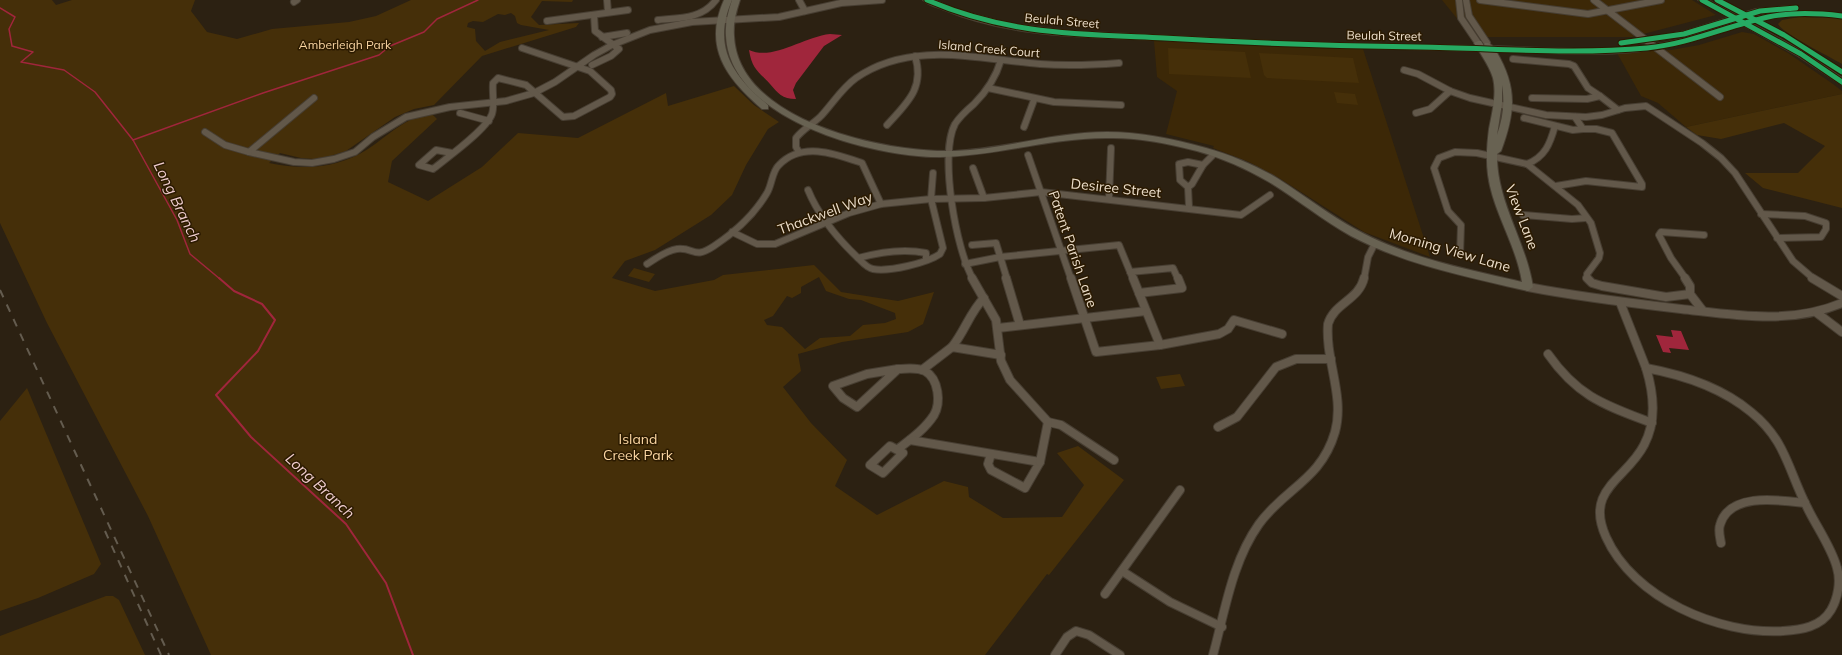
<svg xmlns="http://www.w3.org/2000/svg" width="1842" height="655" viewBox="0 0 1842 655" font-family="Mulish,sans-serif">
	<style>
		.built { fill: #3c2807 }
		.green { fill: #452f09; fill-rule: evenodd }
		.water { fill: #a0263c }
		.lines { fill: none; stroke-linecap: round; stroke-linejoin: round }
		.stream-far1 { stroke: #a0263c; stroke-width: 1.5 }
		.stream { stroke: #a0263c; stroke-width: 2 }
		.street-far1-casing { stroke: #473e32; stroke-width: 8 }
		.street-casing { stroke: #473e32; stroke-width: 10 }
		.secondary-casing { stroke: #473e32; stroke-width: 2 }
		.primary-casing { stroke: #473e32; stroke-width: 2 }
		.street-far1 { stroke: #62584a; stroke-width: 6 }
		.street { stroke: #62584a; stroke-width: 8 }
		.secondary { fill: #686252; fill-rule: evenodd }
		.primary { fill: #666350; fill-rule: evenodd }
		.rail { stroke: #645c4f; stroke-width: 2; stroke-dasharray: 8 8; stroke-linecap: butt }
		.cycleway-casing { stroke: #2b1a00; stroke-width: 7 }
		.cycleway { stroke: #26ab63; stroke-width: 5 }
		.labels { text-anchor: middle; stroke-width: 3; stroke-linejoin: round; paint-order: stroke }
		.far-street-label { font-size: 12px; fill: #ecdeca; stroke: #2b1a00 }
		.far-park-label { font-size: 12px; fill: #fbd6a2; stroke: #2b1a00 }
		.street-label { font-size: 14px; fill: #ecdeca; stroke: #2b1a00 }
		.park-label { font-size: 14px; fill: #fbd6a2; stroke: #2b1a00 }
		.water-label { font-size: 15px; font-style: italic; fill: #f0cdce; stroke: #2b1a00 }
	</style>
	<rect width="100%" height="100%" fill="#2c2112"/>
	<g class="built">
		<polygon points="1442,0 1692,0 1716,15 1632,37 1472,37"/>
		<polygon points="1742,32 1754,34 1788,53 1833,84 1842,91 1842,94 1686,127 1658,103 1641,96 1617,53 1671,50 1699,45"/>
		<polygon points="1154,41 1363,49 1430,257 1364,232 1279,178 1249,162 1213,148 1214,146 1166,134 1177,91 1157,77"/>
	</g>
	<g class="green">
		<path d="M0 0H52L56 5 72 0H195L191 11 207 32 237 39 272 29 349 22 376 16 411 0H573L572 2 542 1 531 17 539 25 579 23 576 27 482 56 434 105 414 109 395 117 346 151 330 156 314 159 301 158 280 153 269 163C304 170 337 169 368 149 392 133 401 120 431 113L437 119 392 161 388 182 428 201 482 167 518 133 578 138 666 93 668 106 734 86 754 105 779 122 768 129 746 165 732 195 711 215 655 250 625 261 612 278 655 291 714 280 723 275 814 265 841 292 898 301 934 292 923 324 908 332 842 342 798 354 801 371 783 387 811 423 847 460 835 486 877 515 944 481 968 487 969 497 1003 518 1062 517 1084 485 1057 453 1078 446 1124 480 1049 575 1047 574 985 655H211L148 516 47 323 0 223ZM511 13 515 16 517 23 521 25 549 30 500 42 485 51 476 41 475 29 467 27 468 23 473 21 483 22 498 14 505 15ZM819 277 826 291 849 299 861 300 895 313 896 319 885 323 863 325 850 336 820 338 805 349 782 327 767 325 764 320 773 316 787 296 792 298 801 293V287Z"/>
		<path d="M1799 17 1842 18V64C1829 56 1783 34 1778 24L1782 20Z"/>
		<polygon points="1168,48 1245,52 1251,78 1169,74"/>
		<polygon points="1259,53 1353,58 1359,83 1267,78 1264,75"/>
		<polygon points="1334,92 1355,94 1358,105 1337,103"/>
		<polygon points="1842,94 1842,208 1763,188 1745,173 1798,173 1825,146 1784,123 1721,139 1697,135 1686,127"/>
		<polygon points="634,268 655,274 649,282 628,276"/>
		<polygon points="1180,374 1185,386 1161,389 1156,377"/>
		<polygon points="27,388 101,564 94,574 38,598 0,611 0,421"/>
		<polygon points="106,596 113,596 119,600 145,655 0,655 0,636"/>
	</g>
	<g class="water">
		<path d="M830 34 842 35 824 46 796 83 793 90 796 99C782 99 778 93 770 84 758 71 752 69 749 50 773 61 803 37 830 34Z"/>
		<polygon points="1671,330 1681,331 1689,350 1669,348 1671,353 1663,352 1656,335 1673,337"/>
	</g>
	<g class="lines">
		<g class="stream-far1">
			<polyline points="0,8 15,17 9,29 12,46 33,52 21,62 64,70 95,92 133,140 177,220 190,254 220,279"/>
			<polyline points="133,140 263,93 379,55 390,46 424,32 437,19 478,0"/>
		</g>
		<polyline class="stream" points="219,278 234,291 262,304 275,320 258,351 216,395 251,437 346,524 386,583 413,655"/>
		<defs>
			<g id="street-far1">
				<polyline points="607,0 608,12"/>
				<polyline points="799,0 805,11"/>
				<polyline points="1459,0 1461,18 1478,43"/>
				<polyline points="1466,0 1469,16 1487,43"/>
				<polyline points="1480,0 1588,14 1661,0"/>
				<polyline points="1594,0 1720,97"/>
				<polyline points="294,2 297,0"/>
				<path d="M658 20C680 18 702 19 716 0"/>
				<polyline points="547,21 628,10"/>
				<polyline points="602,37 627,33"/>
				<polyline points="1513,59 1569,64 1574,66 1588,88 1600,96 1587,99 1532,98"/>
				<polyline points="592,65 611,56 619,49 595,31 594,15"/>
				<polyline points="1404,70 1418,74 1450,91 1470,98 1546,115 1586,117 1602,115 1625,108 1646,106 1702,143 1721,158 1735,173 1793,261 1814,279"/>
				<polyline points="988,88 1054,102 1121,105"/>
				<polyline points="1600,96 1618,110"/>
				<polyline points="314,98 249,152 294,162 312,163 334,159 355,152 373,137 406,117 450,107 506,101 534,93 555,82 594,55 612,45 650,30 692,22 779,17 841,3 882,0"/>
				<polyline points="460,113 489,121"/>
				<polyline points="1416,113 1430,109 1450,91"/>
				<polyline points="1524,118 1573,130 1583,129 1575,117"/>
				<path d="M887 125C907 103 925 88 915 56"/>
				<polyline points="1024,127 1034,100"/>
				<polyline points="205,132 225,145 249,152"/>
				<path d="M799 152 796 147V138C803 129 813 124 821 116 833 103 842 88 856 78 911 40 978 59 1040 64 1066 66 1093 65 1119 63"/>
				<path d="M452 153 436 150 419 165 433 169C447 158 487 129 492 114 495 105 492 93 493 83L498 78 526 85 563 117 574 116 610 97 612 94 611 90 590 71 522 48"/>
				<polyline points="1028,155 1071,279"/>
				<path d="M1527 164C1545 157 1550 144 1555 126"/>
				<polyline points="973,168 984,198"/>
				<polyline points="1556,186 1586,181 1642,187 1642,184 1612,133 1596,129 1583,129"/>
				<polyline points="1188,187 1192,184 1203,165 1214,154"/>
				<path d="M808 190C819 217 837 238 858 258 880 252 903 248 926 253V260"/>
				<polyline points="1109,198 1111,148"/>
				<polyline points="1189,207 1188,187 1180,180 1179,164 1188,162 1203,165"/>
				<polyline points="1761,214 1805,216 1826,223 1826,229 1821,237 1777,238"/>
				<polyline points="1523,215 1572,219 1586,218"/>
				<polyline points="732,232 757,244 775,244 849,213 881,204 931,199 984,198 1041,192 1241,215 1270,195"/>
				<polyline points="972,245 996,243 1007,279"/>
				<polyline points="1460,255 1461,225 1448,211 1434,168 1439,158 1455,152 1477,153 1527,164 1578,205 1591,223 1600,253 1599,258 1587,274 1588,279"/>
				<path d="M858 258C862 262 867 268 873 269 889 272 927 263 940 254L943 248 931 199 933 173"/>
				<path d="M647 264C655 259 667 250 677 249 695 247 693 260 714 246 735 232 754 215 767 193 772 185 772 171 779 165 802 141 836 154 862 163L881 204"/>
				<polyline points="965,264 1000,257 1119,245 1133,279"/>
				<polyline points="1130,272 1173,268 1178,279"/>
				<path d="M973 279C956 250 939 154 955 124 960 116 967 110 974 104 987 91 996 77 1001 60"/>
				<polyline points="1364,279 1368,257 1375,243"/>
				<polyline points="1686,279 1671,258 1659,235 1661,232 1704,235"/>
			</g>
			<g id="street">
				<polyline points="972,278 996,320 1001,361 1010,380 1048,422 1061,425 1114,460"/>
				<polyline points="1006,278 1020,325"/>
				<polyline points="1071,278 1096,352 1160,345 1219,334 1228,329 1234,320 1282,334"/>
				<polyline points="1133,278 1160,345"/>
				<polyline points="1587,278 1592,283 1602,286 1666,297 1690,294"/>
				<polyline points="1685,278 1690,286 1690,294 1703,311"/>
				<polyline points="1812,278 1842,296"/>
				<path d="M1528 287C1579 297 1630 303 1681 309 1735 315 1790 325 1842 303"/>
				<polyline points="1139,293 1182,288 1178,278"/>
				<polyline points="1620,302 1646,368"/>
				<polyline points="1817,313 1842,332"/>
				<polyline points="998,328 1146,311"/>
				<path d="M952 347C965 331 970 312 984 298"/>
				<path d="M1548 354C1578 397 1605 405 1652 423"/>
				<path d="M1646 368C1684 375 1721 387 1751 412 1786 440 1788 470 1807 507 1816 526 1832 548 1837 568 1841 581 1838 598 1831 610 1821 627 1801 630 1783 631 1719 635 1633 598 1606 537 1584 489 1627 479 1644 445 1657 421 1654 394 1646 368Z"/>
				<polygon points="898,369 857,407 843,398 833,386 867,374"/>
				<path d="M898 369C907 369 916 367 925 371 939 379 941 403 934 415 925 429 911 439 898 449"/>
				<polyline points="922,370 952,347 1001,355"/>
				<polyline points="1218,427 1237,417 1276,367 1296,359 1331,359"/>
				<polyline points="910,440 1040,462 1025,488 991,470 988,464 991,454"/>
				<polygon points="890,446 903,453 883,473 870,465"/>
				<polyline points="1040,462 1048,422"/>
				<path d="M1721 543C1720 537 1718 530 1720 525 1729 492 1779 500 1805 503"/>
				<polyline points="1122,571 1170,602 1222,627"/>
				<polyline points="1105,594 1180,490"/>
				<polyline points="1055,655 1067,637 1076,631 1089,635 1120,655"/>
				<path d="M1213 655C1225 611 1232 562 1259 524 1285 488 1321 480 1335 432 1345 396 1325 360 1328 324 1334 303 1359 300 1364 278"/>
			</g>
			<g id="secondary">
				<path d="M724 0H732C712 46 732 75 768 105V109H762C726 78 703 47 724 0Z"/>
				<path d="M732 0H740C736 12 733 23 734 36 738 122 886 153 954 151 1005 149 1055 132 1107 132 1141 132 1174 139 1206 148 1231 155 1255 165 1277 178 1304 195 1329 215 1357 230 1408 258 1466 269 1522 282 1516 244 1493 212 1488 175 1486 160 1487 144 1489 129 1492 113 1497 94 1493 78 1490 68 1484 59 1479 51 1372 48 1265 46 1159 40 1086 37 1010 38 942 9 936 7 928 5 923 0H934L957 10 1011 24 1070 31 1291 42 1476 46 1474 43 1478 41H1481L1484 46 1485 43H1488L1493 46C1549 48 1608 53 1663 43 1700 37 1733 21 1769 14 1793 10 1818 11 1842 14V18C1818 16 1793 14 1769 19 1733 26 1700 42 1663 48 1609 58 1551 53 1496 51 1518 88 1515 113 1501 151L1497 154C1496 201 1526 241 1533 287L1528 291C1468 277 1406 265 1351 236 1322 220 1297 199 1269 182 1247 169 1222 158 1197 151 1167 143 1136 137 1106 138 1050 138 996 156 940 157 872 157 730 120 726 36 725 24 728 12 732 0ZM1502 85C1505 103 1503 118 1497 135L1502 103Z"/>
				<polygon points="1790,6 1794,8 1793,10 1757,13 1690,35 1641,43 1637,41 1641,39 1686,31 1756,9"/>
			</g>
			<polygon id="primary" points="1698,0 1708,0 1804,52 1842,78 1842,85 1798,56"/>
		</defs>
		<use href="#street-far1" class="street-far1-casing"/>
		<use href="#street" class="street-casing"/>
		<use href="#secondary" class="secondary-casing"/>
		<use href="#primary" class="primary-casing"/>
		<use href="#street-far1" class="street-far1"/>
		<use href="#street" class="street"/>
		<use href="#secondary" class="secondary"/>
		<use href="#primary" class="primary"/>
		<g class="rail">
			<polyline points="0,290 169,655"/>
			<polyline points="105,531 161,655"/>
		</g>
		<defs>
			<g id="cycleway">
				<path d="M927 0C1008 35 1078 34 1164 38 1249 43 1334 46 1419 47 1495 48 1571 55 1647 48 1689 44 1727 26 1768 17 1792 12 1817 13 1842 16"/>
				<polyline points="1702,0 1801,54 1842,82"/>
				<polyline points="1717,0 1784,35 1842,72"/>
				<polyline points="1621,43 1684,34 1760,11 1796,8"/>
			</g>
		</defs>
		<use href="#cycleway" class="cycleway-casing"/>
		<use href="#cycleway" class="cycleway"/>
	</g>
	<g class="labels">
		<g class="far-street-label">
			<text transform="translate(1062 21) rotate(5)" y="4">Beulah Street</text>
			<text transform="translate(1384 36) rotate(1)" y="4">Beulah Street</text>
			<text transform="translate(989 49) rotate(5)" y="4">Island Creek Court</text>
		</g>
		<g class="far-park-label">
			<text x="345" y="49">Amberleigh Park</text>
		</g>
		<g class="street-label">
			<text transform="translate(1116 188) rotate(6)" y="5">Desiree Street</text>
			<text transform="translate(825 213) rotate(-20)" y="5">Thackwell Way</text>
			<text transform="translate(1522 217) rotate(69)" y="5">View Lane</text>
			<text transform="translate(1073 249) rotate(71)" y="5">Patent Parish Lane</text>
			<text transform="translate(1450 250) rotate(16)" y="5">Morning View Lane</text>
		</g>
		<g class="park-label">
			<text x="638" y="444">Island<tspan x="638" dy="16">Creek Park</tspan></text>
		</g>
		<g class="water-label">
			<text transform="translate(177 202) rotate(64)" y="5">Long Branch</text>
			<text transform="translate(320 486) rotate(43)" y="5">Long Branch</text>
		</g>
	</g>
</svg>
